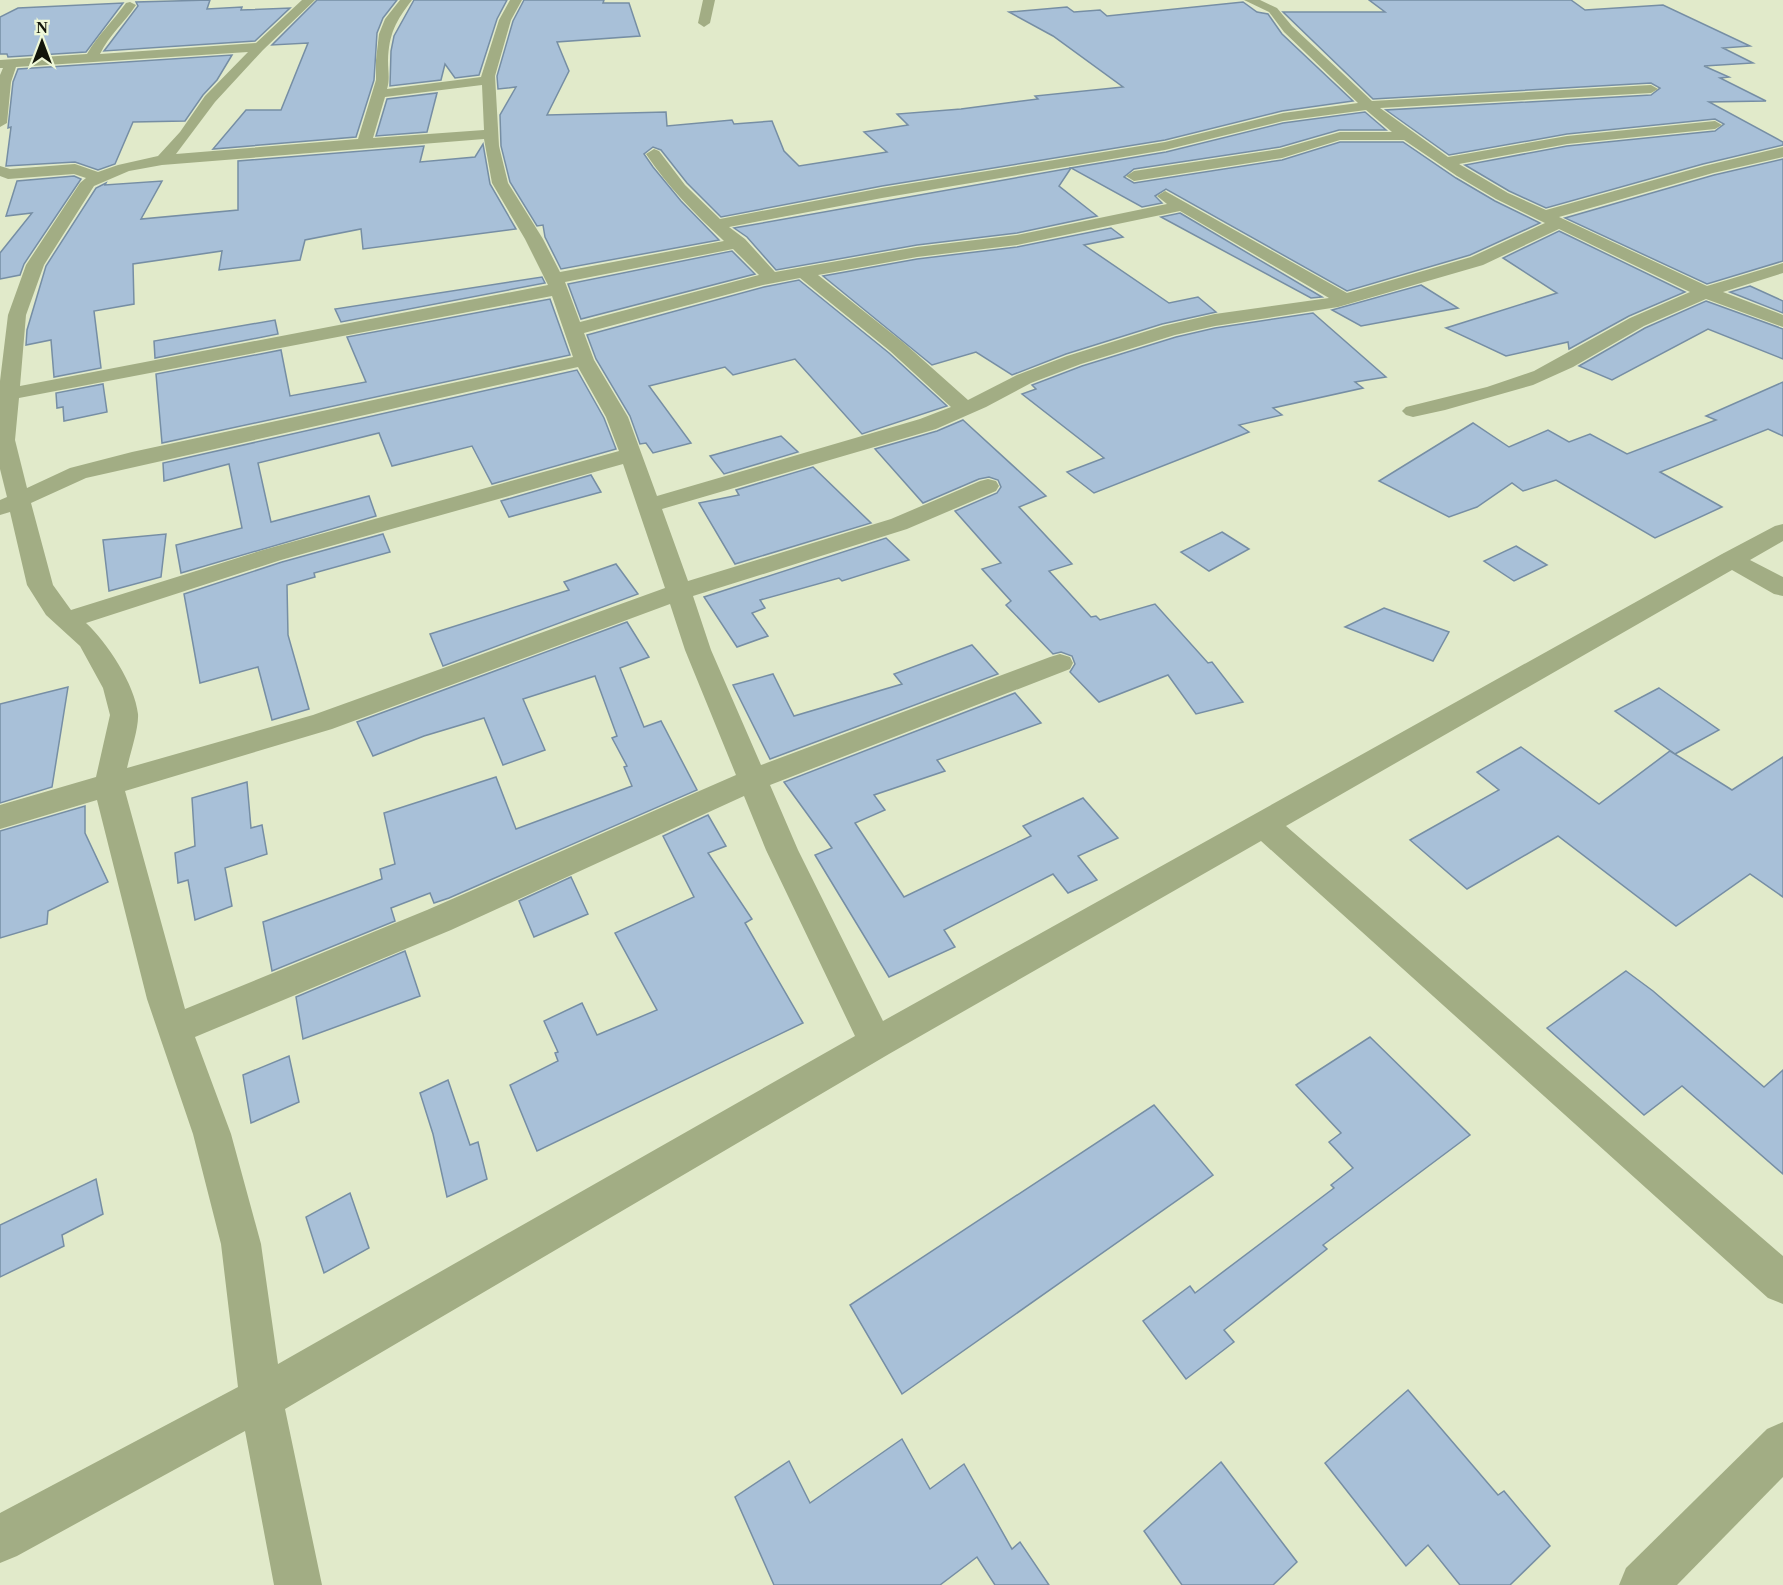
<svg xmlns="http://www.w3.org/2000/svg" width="1783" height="1585" viewBox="0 0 1783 1585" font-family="'Times New Roman',serif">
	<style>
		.building { fill: #a8c0d8; stroke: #768ea4; stroke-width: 1.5 }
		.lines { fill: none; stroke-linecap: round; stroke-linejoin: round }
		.street { fill: #a2ad84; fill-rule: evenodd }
	</style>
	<rect width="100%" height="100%" fill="#e1eaca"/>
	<g class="building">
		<polygon points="210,0 207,9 242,7 241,10 290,8 255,41 104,51 138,6 136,2"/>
		<polygon points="317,0 397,0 383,18 377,33 374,80 356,137 213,149 246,110 281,110 308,43 272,45"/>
		<polygon points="414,0 507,0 497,19 479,75 455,78 445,64 441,80 390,86 391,51 394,36"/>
		<polygon points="524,0 604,0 603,3 629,3 640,36 557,42 569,71 547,115 666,112 667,126 732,120 734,124 772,121 784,151 799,166 887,152 864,132 908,125 897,114 961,109 1038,99 1035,96 1123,87 1053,36 1009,12 1067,7 1074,12 1100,10 1107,16 1243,2 1257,12 1268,14 1282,34 1353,101 1282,111 1165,140 882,186 721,217 687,183 661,150 653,147 644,154 653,167 681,201 719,240 561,269 545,237 543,225 537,226 510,182 501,146 500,115 516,87 498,89 497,76 513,21"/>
		<polygon points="1369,0 1571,0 1585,10 1663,5 1750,46 1723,48 1753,63 1704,66 1729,77 1720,78 1766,101 1709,102 1783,142 1783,145 1703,164 1546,208 1509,191 1465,165 1567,146 1715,131 1724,124 1715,119 1567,134 1449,155 1386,110 1651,95 1660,88 1651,83 1373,99 1283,12 1385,12"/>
		<polygon points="123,3 86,52 8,57 7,54 0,54 0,17 18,8"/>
		<polygon points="232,55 217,80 203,95 185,121 133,122 115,164 98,170 75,162 6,166 11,127 8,128 13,82 18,69"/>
		<polygon points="437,93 427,132 376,136 387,99"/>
		<polygon points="1365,112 1386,130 1339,130 1280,147 1134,169 1124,177 1134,183 1282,160 1340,142 1403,142 1456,178 1495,201 1540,223 1470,255 1347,291 1166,189 1155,196 1162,203 1142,207 1071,168 1166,152 1283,123"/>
		<polygon points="483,144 490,184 516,229 363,249 361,229 305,240 300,260 219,270 222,251 133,264 134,304 94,311 101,368 54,377 51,340 26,345 27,330 46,266 96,188 106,183 105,185 162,181 141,219 238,210 238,161 424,146 420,162 475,157"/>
		<polygon points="1783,159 1783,261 1707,284 1565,218 1714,175"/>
		<polygon points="1071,168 1059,186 1097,216 1017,233 917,245 776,270 747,237 734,228"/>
		<polygon points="74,176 81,179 24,264 20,275 0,279 0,253 32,213 6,216 17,181"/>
		<polygon points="1180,213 1322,297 1311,298 1161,217"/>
		<polygon points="1111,228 1123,237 1084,245 1169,303 1198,297 1216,312 1162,324 1066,354 1012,375 976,352 932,365 823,276 917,259 1017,247"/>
		<polygon points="1559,231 1685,292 1629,316 1569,349 1568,342 1506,356 1446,328 1557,293 1503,258"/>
		<polygon points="732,251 755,274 581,319 568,284"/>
		<polygon points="542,277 545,283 341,322 335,309"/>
		<polygon points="799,280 889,353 947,406 862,434 795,359 733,375 725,367 649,386 691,443 653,453 646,443 640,444 630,416 596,359 587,335 764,287"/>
		<polygon points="1421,285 1458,308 1361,326 1332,310"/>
		<polygon points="1750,286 1783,301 1783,313 1730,292"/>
		<polygon points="550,299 570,355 162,443 156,374 281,350 290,396 366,382 347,337"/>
		<polygon points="1706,301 1783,329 1783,359 1708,329 1612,380 1579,366 1645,328"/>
		<polygon points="1313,313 1386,377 1355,382 1363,388 1273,408 1282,415 1239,425 1249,432 1094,493 1067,472 1104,458 1022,394 1036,389 1032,385 1082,366 1176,337 1215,328"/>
		<polygon points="275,320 278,334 155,358 154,341"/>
		<polygon points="577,370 604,418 616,449 492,484 472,446 392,466 379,433 258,463 271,522 369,496 376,516 181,573 176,545 242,528 229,464 164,481 163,463"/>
		<polygon points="1783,382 1783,436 1768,429 1660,472 1722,507 1655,538 1556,480 1523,491 1512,483 1477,507 1449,517 1379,481 1473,423 1509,447 1548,430 1569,442 1590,434 1627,454 1716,420 1706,416"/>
		<polygon points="103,384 107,412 64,421 63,407 57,408 56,393"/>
		<polygon points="963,420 1046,496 1019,507 1072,564 1049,571 1091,617 1096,616 1100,620 1155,604 1208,663 1212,662 1243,702 1196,714 1168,675 1099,702 1070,672 1075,664 1072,656 1061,652 1053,654 1006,605 1011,601 982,569 1001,563 955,511 997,493 1001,487 998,480 989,477 979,479 923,503 875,449 937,431"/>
		<polygon points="781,436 798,452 724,474 710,456"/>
		<polygon points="813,467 871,523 735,564 699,503 739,495 736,490"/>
		<polygon points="591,475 601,492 509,517 501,501"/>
		<polygon points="1222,532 1249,549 1209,571 1181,552"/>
		<polygon points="166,534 161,577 109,591 103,540"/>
		<polygon points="383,534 390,552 314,573 315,577 287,585 288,635 309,709 272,720 258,667 200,683 184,594 282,562"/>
		<polygon points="886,538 909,560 842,581 839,578 760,600 765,608 752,613 768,636 737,647 704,597"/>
		<polygon points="1516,546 1547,565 1514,581 1484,561"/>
		<polygon points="616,564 638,594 443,666 430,634 569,590 564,582"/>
		<polygon points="1384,608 1449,632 1433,661 1345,627"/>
		<polygon points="627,622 649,657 620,668 644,727 661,721 697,790 449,898 434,903 430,893 391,908 395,921 272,971 263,922 382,879 380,869 395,864 384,813 496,777 516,829 632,786 624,767 627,766 612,738 617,736 595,676 523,699 545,750 503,765 484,718 424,736 373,756 357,722"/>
		<polygon points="972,645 998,674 770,759 733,685 773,674 794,716 902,684 894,674"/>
		<polygon points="68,687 52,787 0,803 0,704"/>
		<polygon points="1659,688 1719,730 1675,754 1615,711"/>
		<polygon points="1015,693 1041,723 937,760 945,771 874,795 885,810 855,823 904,897 1031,836 1023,826 1083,798 1118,838 1078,856 1097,880 1068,893 1053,874 944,930 955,947 889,977 815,855 832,848 784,782"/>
		<polygon points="1521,747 1599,804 1670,751 1732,790 1783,757 1783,897 1750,874 1676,926 1558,836 1467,889 1410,840 1499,790 1477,772"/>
		<polygon points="247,782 251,828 262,825 267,854 225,868 232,906 195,920 188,880 178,883 175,853 195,846 192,798"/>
		<polygon points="85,806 85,833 108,882 48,911 47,924 0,938 0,831"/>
		<polygon points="708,815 726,846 708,853 752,919 745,923 803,1023 537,1151 510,1085 558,1061 555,1053 558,1052 544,1021 582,1003 597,1035 657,1010 615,933 694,897 663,836"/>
		<polygon points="571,877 588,914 534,937 519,901"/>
		<polygon points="405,951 420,996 303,1039 296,997"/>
		<polygon points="1626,971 1653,991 1764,1087 1783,1070 1783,1174 1682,1086 1644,1115 1547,1028"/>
		<polygon points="1370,1037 1470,1135 1323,1245 1327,1249 1224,1330 1234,1342 1186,1379 1143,1321 1190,1286 1195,1293 1334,1188 1331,1185 1353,1168 1329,1142 1341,1133 1296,1085"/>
		<polygon points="289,1056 299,1102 251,1123 243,1075"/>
		<polygon points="448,1080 470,1145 478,1142 487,1179 447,1197 433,1134 420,1093"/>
		<polygon points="1154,1105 1213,1175 902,1394 850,1305"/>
		<polygon points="96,1179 103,1214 62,1235 64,1246 0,1277 0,1225"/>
		<polygon points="350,1193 369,1248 324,1273 306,1217"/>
		<polygon points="1408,1390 1498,1495 1504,1491 1550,1546 1510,1585 1460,1585 1428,1545 1406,1566 1325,1463"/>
		<polygon points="902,1439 930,1489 964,1464 1012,1549 1020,1542 1049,1585 995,1585 977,1557 940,1585 774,1585 735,1497 789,1461 810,1503"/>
		<polygon points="1221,1462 1297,1562 1273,1585 1182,1585 1144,1531"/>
	</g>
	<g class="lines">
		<g class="street">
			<path d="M302 0H315L263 50 215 102 176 154 358 139 376 80V60L379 34 385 19 400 0H412C396 21 389 33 388 61 388 71 390 79 387 89L481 77 499 20 510 0H522L511 20 495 76 499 146 508 183 543 239 560 272 724 241C695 214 668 187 646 154L654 149 659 151 685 185 720 219 882 188 1165 142 1283 113 1358 103 1284 32 1269 12 1244 0H1260L1277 8 1292 26 1372 101 1651 85 1658 89 1651 93 1380 108 1448 157 1567 136 1715 121 1722 125 1715 129 1567 144 1459 164 1508 193 1546 210 1704 166 1783 147V157L1713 173 1559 217 1707 286 1783 263V273L1723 292 1783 315V327L1706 299 1644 326 1573 367 1533 385 1445 410 1413 417 1406 415 1402 411 1406 407 1487 387 1534 371 1630 318 1690 292 1559 229 1483 265 1338 307 1215 326 1175 335 1081 364 1031 383 986 407 936 429 662 509 688 581 891 519 980 481 988 479 996 481 999 486 996 491 907 529 693 596 711 650 761 765 1050 657 1060 654 1070 657 1073 663 1070 669 770 785 798 850 883 1021 1722 554 1775 526 1783 524V541L1750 560 1783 577V596L1774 594 1732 570 1286 826 1783 1256V1304L1768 1298 1261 841 889 1054 285 1409 322 1585H274L245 1431 17 1556 0 1563V1513L238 1387 221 1244 193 1134 147 999 97 800 0 829V805L96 777 110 715 103 688 80 646 46 615 27 585 10 512 0 515V500L7 497 0 469V381L8 315 26 265 80 183 86 178 74 174 8 179 0 176V166L10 169 75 164 98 172 118 165 158 156 180 132 205 96 248 52 16 67 11 82 7 123 0 127V75L3 68H0V60L87 54C98 35 113 21 126 3L130 2 136 5C125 22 109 35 100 54L256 43ZM482 85 484 130 373 138 385 97ZM1366 110 1392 132H1340L1280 149 1134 171 1126 176 1134 181 1282 158 1340 140H1404L1457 176 1496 199 1545 223 1471 257 1347 293 1165 191 1157 196 1167 204 1017 235 917 247 775 272 745 239 729 227 882 198 1165 150 1283 121ZM484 139 492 183 525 239 548 285 20 386 26 315 44 265 94 186 129 171 162 165ZM1180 211 1329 298 1215 314 1163 326 1067 356 1017 375 968 400 904 343 818 275 917 257 1017 245ZM733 249 759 275 580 322 565 282ZM800 278 890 351 951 407 920 419 657 496 628 417 594 360 584 333 763 285ZM552 296 573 357 132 452 70 468 27 488 15 440 19 398ZM578 367 606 417 619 451 263 550 71 610 53 585 31 503 86 478ZM623 464 665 588 313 715 127 768C130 754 139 728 138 714 135 685 107 642 86 623L281 560ZM670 604 685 650 736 775 427 910 185 1009 125 791 332 729ZM744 796 766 850 855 1036 278 1364 261 1244 231 1134 195 1037 451 930Z"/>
			<polygon points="703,0 715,0 710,23 704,27 698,23"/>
			<polygon points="1783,1422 1783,1477 1677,1585 1619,1585 1626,1568 1767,1429"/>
		</g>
	</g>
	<g transform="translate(42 42)" stroke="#eff8d7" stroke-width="4.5" paint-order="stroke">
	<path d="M0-4.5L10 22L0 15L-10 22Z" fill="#12150a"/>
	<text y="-9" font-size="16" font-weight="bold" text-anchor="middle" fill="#12150a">N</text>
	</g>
</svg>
